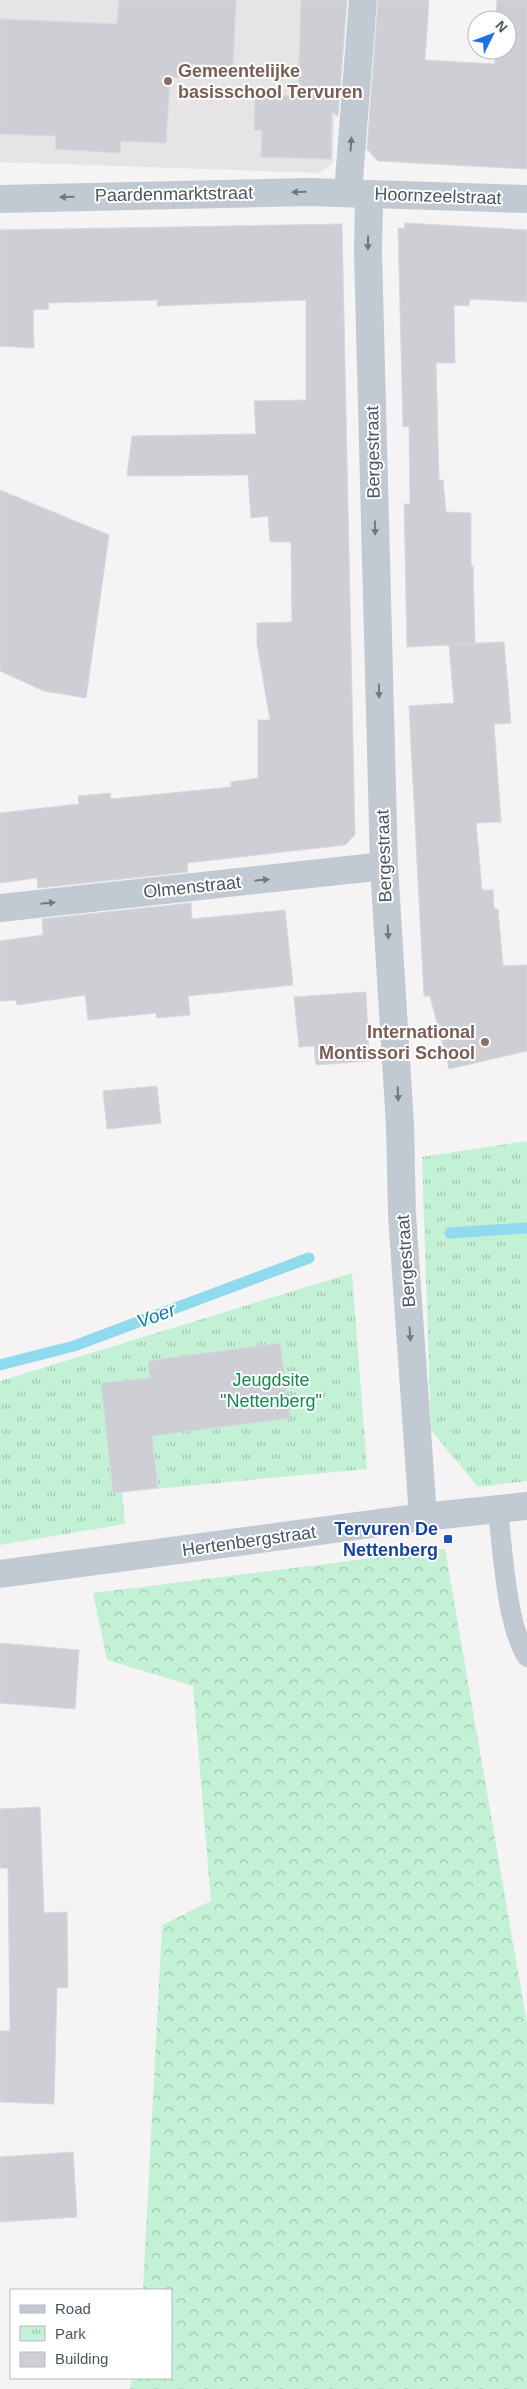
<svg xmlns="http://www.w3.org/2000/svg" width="527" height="2389" viewBox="0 0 527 2389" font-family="Arial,sans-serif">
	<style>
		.education { fill: #e6e4e5 }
		.forest { fill: url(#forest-crowns) }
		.park { fill: url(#park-tufts) }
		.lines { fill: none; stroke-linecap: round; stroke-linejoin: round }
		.stream { stroke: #90daee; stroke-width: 11 }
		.building { fill: #cdcfd5; stroke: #d7d9de }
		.service { stroke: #c1cad2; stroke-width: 20 }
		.minor { stroke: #c1cad2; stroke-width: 28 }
		.oneway { fill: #6e7983 }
		.education-dot { fill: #8d6e63; stroke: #fff; stroke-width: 2 }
		.transit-dot { fill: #1a4fb4; stroke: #fff; stroke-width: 2 }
		.labels { text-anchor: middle; stroke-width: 4; stroke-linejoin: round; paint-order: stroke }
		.education-label { font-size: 18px; font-weight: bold; fill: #785e54; stroke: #fff; text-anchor: start }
		.street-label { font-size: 18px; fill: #4a5661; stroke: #fff }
		.park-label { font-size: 18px; fill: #17864f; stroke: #fff }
		.transit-label { font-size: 18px; font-weight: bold; fill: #164399; stroke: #fff; text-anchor: end }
		.water-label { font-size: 19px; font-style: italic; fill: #0c7c9b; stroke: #fff }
	</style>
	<defs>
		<pattern id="forest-crowns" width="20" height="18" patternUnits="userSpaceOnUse" patternTransform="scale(1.25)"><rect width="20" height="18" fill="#c3f1d5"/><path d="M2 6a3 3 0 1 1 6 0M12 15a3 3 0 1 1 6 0" fill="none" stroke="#a0c6b0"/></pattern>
		<pattern id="park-tufts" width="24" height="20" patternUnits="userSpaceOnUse" patternTransform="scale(1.25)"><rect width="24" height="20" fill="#c3f1d5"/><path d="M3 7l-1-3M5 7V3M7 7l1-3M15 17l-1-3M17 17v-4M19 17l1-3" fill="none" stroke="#a0c6b0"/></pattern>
	</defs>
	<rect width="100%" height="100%" fill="#f5f3f3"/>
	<polygon class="education" points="0,0 338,0 333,163 318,173 0,162"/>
	<polygon class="forest" points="445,1549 527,2024 527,2389 130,2389 132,2378 171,2378 171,2290 143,2290 162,1925 211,1901 193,1686 107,1660 93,1593"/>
	<g class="park">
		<polygon points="527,1141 527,1481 478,1487 431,1430 422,1157"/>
		<polygon points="352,1273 367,1469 122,1492 125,1524 0,1545 0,1381"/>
	</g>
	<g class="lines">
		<g class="stream">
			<polyline points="450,1233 527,1228"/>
			<polyline points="0,1365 74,1346 309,1258"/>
		</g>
	</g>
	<g class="building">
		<polygon points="119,0 236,0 233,66 192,64 192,78 170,77 166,143 121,141 120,153 55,149 56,136 0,134 0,19 117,24"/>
		<polygon points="301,0 347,0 338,117 332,111 331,159 261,157 262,130 254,130 255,95 298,96"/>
		<polygon points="378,0 429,0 425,60 495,64 495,50 507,50 507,20 496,20 497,0 527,0 527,169 378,161 367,149"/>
		<polygon points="405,223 527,230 527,302 470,299 469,306 454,305 455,363 436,363 439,480 443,480 446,512 471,513 471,566 473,566 475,643 455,644 504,642 511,723 494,724 501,822 476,823 482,890 493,890 494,909 498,909 503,966 527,965 527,1051 449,1069 430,996 424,996 409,706 454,703 449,645 407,647 404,504 410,504 409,426 403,427 398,228 404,229"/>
		<polygon points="342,224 355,835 345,845 187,863 188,872 38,888 37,878 0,883 0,813 79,804 78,796 110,793 111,799 231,787 231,782 258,778 258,720 270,720 257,644 257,623 292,622 291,542 270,542 268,516 251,518 248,475 127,476 132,436 256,434 254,401 306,400 306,300 157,306 158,300 48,303 49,309 33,310 34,348 0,346 0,230"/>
		<polygon points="0,490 109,535 86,698 44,691 0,671"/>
		<polygon points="191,903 192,919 285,910 293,985 188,996 190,1015 157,1018 156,1013 88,1020 85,995 17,1005 16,1000 0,1001 0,941 43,935 42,919"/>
		<polygon points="366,992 369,1061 316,1065 314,1046 299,1047 294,997"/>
		<polygon points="157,1086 161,1123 107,1129 103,1091"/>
		<polygon points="280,1343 290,1418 152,1436 158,1488 113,1493 101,1383 150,1378 148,1361"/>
		<polygon points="0,1643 79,1650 75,1709 0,1703"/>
		<polygon points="40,1807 44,1913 67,1912 68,1988 57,1988 54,2104 0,2102 0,2031 10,2031 8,1868 0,1868 0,1809"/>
		<polygon points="73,2152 77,2217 0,2222 0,2157"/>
	</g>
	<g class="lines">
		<path class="service" d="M498 1511C503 1551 506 1624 527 1657"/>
		<g class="minor">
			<polyline points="348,193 363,0"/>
			<polyline points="369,195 368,252 384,866 400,1125 402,1215 423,1517"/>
			<polyline points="0,199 308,192 527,199"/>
			<polyline points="0,908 384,866"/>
			<polyline points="0,1574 423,1517 527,1506"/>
		</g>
	</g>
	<defs><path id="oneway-solid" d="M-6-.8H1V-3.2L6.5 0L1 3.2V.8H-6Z" transform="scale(1.25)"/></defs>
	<g class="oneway">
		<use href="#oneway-solid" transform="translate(351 144) rotate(-86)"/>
		<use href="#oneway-solid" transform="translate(299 192) rotate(179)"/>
		<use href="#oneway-solid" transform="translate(67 197) rotate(179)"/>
		<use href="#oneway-solid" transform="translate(368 243) rotate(91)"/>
		<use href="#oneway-solid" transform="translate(375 528) rotate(89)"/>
		<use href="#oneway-solid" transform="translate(379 691) rotate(89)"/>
		<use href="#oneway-solid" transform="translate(262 880) rotate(-6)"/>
		<use href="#oneway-solid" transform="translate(48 903) rotate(-6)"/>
		<use href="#oneway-solid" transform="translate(388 932) rotate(87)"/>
		<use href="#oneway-solid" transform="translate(398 1094) rotate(87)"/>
		<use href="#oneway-solid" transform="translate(410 1334) rotate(86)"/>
	</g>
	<g class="education-dot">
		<circle cx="168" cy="81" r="5"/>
		<circle cx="485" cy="1042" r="5"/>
	</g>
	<rect class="transit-dot" x="443" y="1534" width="10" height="10" rx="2.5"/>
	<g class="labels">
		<g class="education-label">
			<text x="178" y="77">Gemeentelijke<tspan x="178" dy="21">basisschool Tervuren</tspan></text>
			<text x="475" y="1038" text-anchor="end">International<tspan x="475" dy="21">Montissori School</tspan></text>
		</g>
		<g class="street-label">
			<text transform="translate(174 194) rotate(-1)" y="6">Paardenmarktstraat</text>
			<text transform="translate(438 196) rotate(2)" y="6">Hoornzeelstraat</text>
			<text transform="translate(373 452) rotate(-91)" y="6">Bergestraat</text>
			<text transform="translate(384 856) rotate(-92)" y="6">Bergestraat</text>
			<text transform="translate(192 887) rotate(-6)" y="6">Olmenstraat</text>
			<text transform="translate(406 1261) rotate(-94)" y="6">Bergestraat</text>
			<text transform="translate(249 1541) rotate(-8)" y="6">Hertenbergstraat</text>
		</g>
		<g class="park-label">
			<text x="271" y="1386">Jeugdsite<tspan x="271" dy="21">"Nettenberg"</tspan></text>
		</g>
		<g class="transit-label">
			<text x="438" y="1535">Tervuren De<tspan x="438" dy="21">Nettenberg</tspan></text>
		</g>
		<g class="water-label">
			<text transform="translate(156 1315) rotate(-20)" y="7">Voer</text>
		</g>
	</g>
	<rect x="10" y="2289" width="162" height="90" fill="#ffffff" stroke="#b7bbc0"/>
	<rect x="20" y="2305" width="25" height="8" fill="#c1cad2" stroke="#b7bbc0"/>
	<text x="55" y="2314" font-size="15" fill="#4a5661">Road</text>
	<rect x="20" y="2326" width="25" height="15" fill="url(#park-tufts)" stroke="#b7bbc0"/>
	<text x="55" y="2339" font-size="15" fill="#4a5661">Park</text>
	<rect x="20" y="2352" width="25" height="15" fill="#cdcfd5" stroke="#b7bbc0"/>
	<text x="55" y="2364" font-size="15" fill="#4a5661">Building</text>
	<g transform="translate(492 35) rotate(48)"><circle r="24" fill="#ffffff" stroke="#b7bbc0"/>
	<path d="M0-4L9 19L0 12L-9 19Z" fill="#1a73e8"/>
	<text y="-8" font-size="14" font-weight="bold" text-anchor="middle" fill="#4a5661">N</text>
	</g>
</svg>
